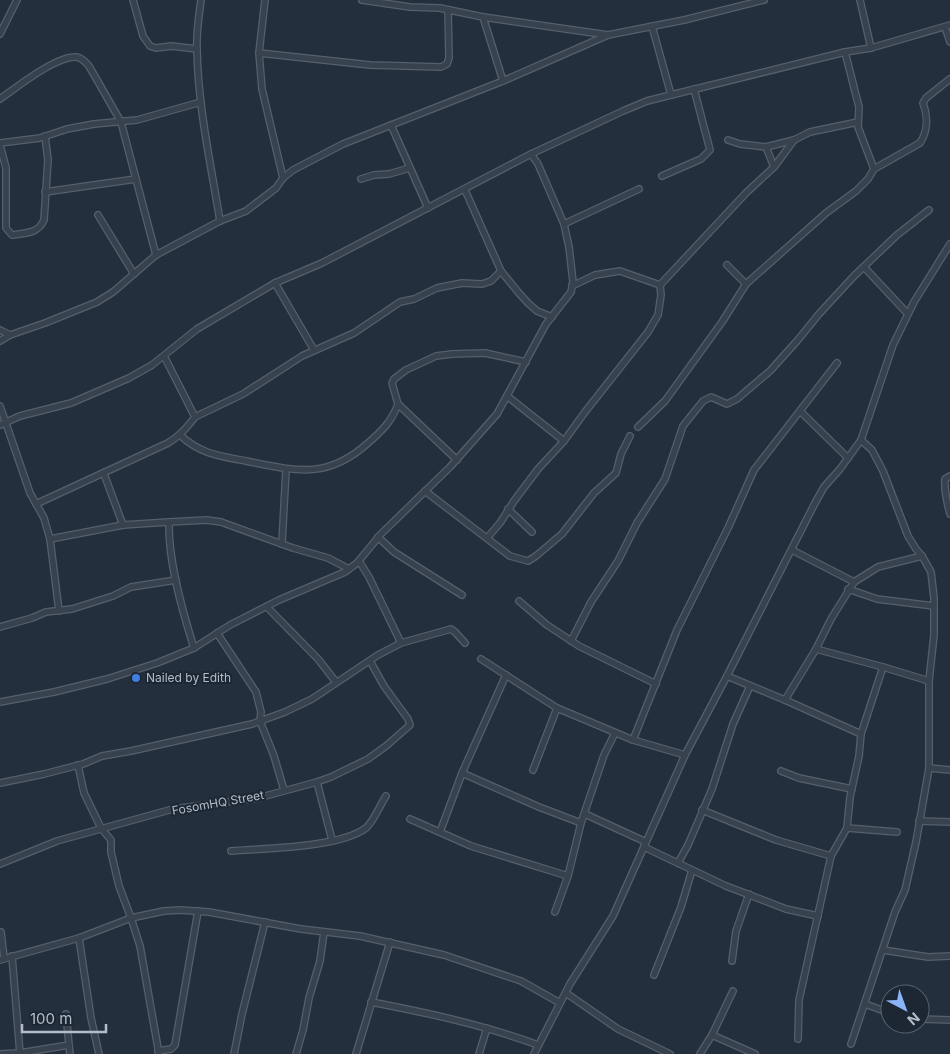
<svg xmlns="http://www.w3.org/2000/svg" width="950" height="1054" viewBox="0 0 950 1054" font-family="Inter,sans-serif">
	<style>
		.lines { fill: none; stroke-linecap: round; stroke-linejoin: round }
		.street-casing { stroke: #565f6c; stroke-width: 8 }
		.street { stroke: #38414e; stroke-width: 5.5 }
		.shop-dot { fill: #3f7fe0; stroke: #1d2633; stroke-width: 2 }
		.labels { text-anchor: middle; stroke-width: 4; stroke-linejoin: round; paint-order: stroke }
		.poi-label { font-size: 12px; fill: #b4bcc9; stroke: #1d2633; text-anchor: start }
		.street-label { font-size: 12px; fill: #b4bcc9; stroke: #1d2633 }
	</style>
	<rect width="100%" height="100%" fill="#242f3e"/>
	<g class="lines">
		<defs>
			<g id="street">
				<polyline points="133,0 143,36 150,46 156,48 171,46 197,49"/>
				<path d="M201 0C199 16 196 33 197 50 198 107 211 165 220 221"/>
				<polyline points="265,0 259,53 262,89 283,178"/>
				<polyline points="362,0 410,7 440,8 483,17 608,35"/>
				<polyline points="860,0 871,48"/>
				<polyline points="483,17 503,81"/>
				<polyline points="652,26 671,95"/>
				<polyline points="945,27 950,42"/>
				<polyline points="0,34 17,0"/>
				<polyline points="845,52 859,107 858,127 874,169"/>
				<polyline points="259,53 370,65 441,67 447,64 449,58 448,10"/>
				<path d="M0 99C17 87 56 56 76 57 83 58 85 62 89 66L121 122 156 255"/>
				<polyline points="391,125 428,208"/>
				<polyline points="728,140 740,144 766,147 794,140 810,132 858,122"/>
				<polyline points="0,143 40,138 67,129 94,124 137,120 201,102"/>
				<path d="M0 145 6 168V228L12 235C25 233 38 234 44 220L48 160 45 136"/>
				<polyline points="766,147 774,167"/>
				<polyline points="662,176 701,159 710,150 694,89"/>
				<polyline points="361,179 374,175 389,174 410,168"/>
				<polyline points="465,190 501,271 518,292 528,303 537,311 552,317"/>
				<polyline points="45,192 136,179"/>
				<polyline points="98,215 134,274"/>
				<polyline points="564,224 639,189"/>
				<polyline points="727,265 746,284"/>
				<polyline points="864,267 907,313"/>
				<polyline points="275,283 314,350"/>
				<polyline points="660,285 746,193 774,167 794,140"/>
				<polyline points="572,286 595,275 620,271 660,285"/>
				<polyline points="0,330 10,335"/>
				<polyline points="0,341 10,335 45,323 97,302 113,292 156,255 220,221 246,211 276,188 283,178 293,170 343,144 503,81 608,35 684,20 764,0"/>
				<polyline points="507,396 564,441"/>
				<polyline points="0,406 30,493 44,518 50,539 59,611"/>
				<polyline points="800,411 848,458"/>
				<polyline points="195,417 243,394 302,356 354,333 400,302 414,299 437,288 462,283 482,284 491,281 501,271"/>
				<polyline points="0,425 20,416 71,403 129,378 152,365 197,329 275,283 322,263 531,154 623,111 647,101 671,95 845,52 871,48 950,25"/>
				<path d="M638 427 665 401 722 322 746 284 826 213 856 191 868 179 874 169 920 143C928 131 928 116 923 103L926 98 950 79"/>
				<path d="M180 435C200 454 220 456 246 461 296 471 327 480 368 443 382 431 392 421 398 404"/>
				<polyline points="457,460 398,404 392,383 394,379 406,370 436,356 452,354 485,353 526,362"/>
				<polyline points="104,474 123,525"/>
				<path d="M950 476 945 479C944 491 947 503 950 514"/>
				<polyline points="425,491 510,556 528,561 536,556 562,534 594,493 616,473 621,454 630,436"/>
				<path d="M36 504 168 443C180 436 187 427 195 417L164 356"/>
				<polyline points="508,509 532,532"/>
				<polyline points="378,537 394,552 462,595"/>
				<polyline points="488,537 500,523 514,501 538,469 564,441 585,412 648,332 658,315 661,295 660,285"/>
				<polyline points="50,539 123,525 169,522"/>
				<polyline points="282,544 286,469"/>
				<polyline points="359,561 369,577 401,643"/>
				<polyline points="854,582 878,567 922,556"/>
				<polyline points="848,589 877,599 934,606"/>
				<polyline points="519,601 547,625 579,646 656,684"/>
				<polyline points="267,607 318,659 336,682"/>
				<polyline points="0,627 32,618 46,612 72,609 113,596 131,587 176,580"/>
				<polyline points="217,633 256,692 261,712 260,721 274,756 284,790"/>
				<polyline points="571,641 591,602 618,561 637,523 665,479 683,426 703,401 711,397 727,404 737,399 770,371 797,341 819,314 854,276 897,235 929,210"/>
				<path d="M194 648C182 610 168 561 169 522L207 520 221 522 293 548 328 558 349 569"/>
				<polyline points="816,649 883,667 929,681"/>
				<polyline points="481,659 557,708 633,740 685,755"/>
				<polyline points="727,676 785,700 816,649 831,619 854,582 792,550"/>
				<polyline points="785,700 861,734"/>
				<polyline points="0,702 54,692 107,679 157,663 194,648 230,625 279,600 345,572 357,563 381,534 450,467 497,414 546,324 571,292 573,282 569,247 564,224 538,164 531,154"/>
				<polyline points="633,740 677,630 728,528 754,470 837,363"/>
				<polyline points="78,765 84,793 101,828 111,840 111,852 119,886 131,918 140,946 159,1054"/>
				<polyline points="929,768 950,770"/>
				<polyline points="533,770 557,708"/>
				<polyline points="781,771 799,778 852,789"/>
				<polyline points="462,773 539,807 581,823"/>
				<polyline points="317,782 332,840"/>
				<polyline points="0,783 44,774 83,764 102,756 131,751 252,724 285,712 312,699 378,655 401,643 451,629 455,632 465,643"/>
				<polyline points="702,810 776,840 831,856"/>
				<polyline points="585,814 646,842"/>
				<polyline points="410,819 471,846 568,876"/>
				<polyline points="919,821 950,822"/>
				<polyline points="847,828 897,832"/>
				<polyline points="440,832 462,773 506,675"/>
				<polyline points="644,847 726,886 786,909 818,916"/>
				<path d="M231 851C265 848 339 848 366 828 374 821 380 805 386 796"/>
				<polyline points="678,863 688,845 712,789 733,724 750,686"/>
				<polyline points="0,864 57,841 173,809 258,798 317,782 331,777 368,759 386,746 410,725 408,719 384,686 370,661"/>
				<polyline points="555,912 568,876 581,823 604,755 615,733"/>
				<polyline points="1,932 4,958"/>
				<polyline points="79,938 91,1018 99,1054"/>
				<polyline points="883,950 928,957 950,956"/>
				<polyline points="12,956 20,1054"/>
				<polyline points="0,960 79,938 131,918 164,911 180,910 209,912 301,929 360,936 444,955 521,981 560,1003"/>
				<polyline points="732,961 736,931 749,894"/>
				<polyline points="654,975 681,907 692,870"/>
				<polyline points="566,993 618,1029 670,1054"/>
				<path d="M371 1002C428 1013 484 1025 538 1045"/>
				<polyline points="865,1004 890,1013"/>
				<polyline points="66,1014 69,1045"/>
				<polyline points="920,1019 950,1020"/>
				<polyline points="712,1035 755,1054"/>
				<polyline points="798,1039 799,1000 831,856 847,828 850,797 859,756 861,734 883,667"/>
				<polyline points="851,1044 895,912 905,890 916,842 929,768 929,681 934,635 934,598 931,572 922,556 916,549 908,536 883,471 872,450 861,440"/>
				<polyline points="158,1051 171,1049 175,1045 198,911"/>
				<polyline points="0,1054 20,1053 69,1045 70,1054"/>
				<polyline points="234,1054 242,1014 265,922"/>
				<polyline points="296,1054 303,1030 309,998 320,961 324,932"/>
				<polyline points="356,1054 390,942"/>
				<polyline points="479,1054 487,1028"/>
				<polyline points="534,1054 570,984 613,916 685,755 727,676 815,503 824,487 840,469 861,440 893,345 914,302 950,244"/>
				<polyline points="700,1054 712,1035 733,991"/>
			</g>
		</defs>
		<use href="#street" class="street-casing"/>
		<use href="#street" class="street"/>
	</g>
	<circle class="shop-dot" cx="136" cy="678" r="5"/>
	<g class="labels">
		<g class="poi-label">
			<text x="146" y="682">Nailed by Edith</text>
		</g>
		<g class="street-label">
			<text transform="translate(218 803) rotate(-10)" y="4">FosomHQ Street</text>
		</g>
	</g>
	<g transform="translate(905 1009) rotate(139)"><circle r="24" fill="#1d2633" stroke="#59626f"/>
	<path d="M0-4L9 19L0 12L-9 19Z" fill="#8ab4f8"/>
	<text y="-8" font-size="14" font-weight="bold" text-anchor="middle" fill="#b4bcc9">N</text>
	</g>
	<path d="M22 1024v8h84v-8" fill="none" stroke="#b4bcc9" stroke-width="2.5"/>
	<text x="30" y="1024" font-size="15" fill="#b4bcc9" stroke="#1d2633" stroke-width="4" paint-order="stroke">100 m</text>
</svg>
